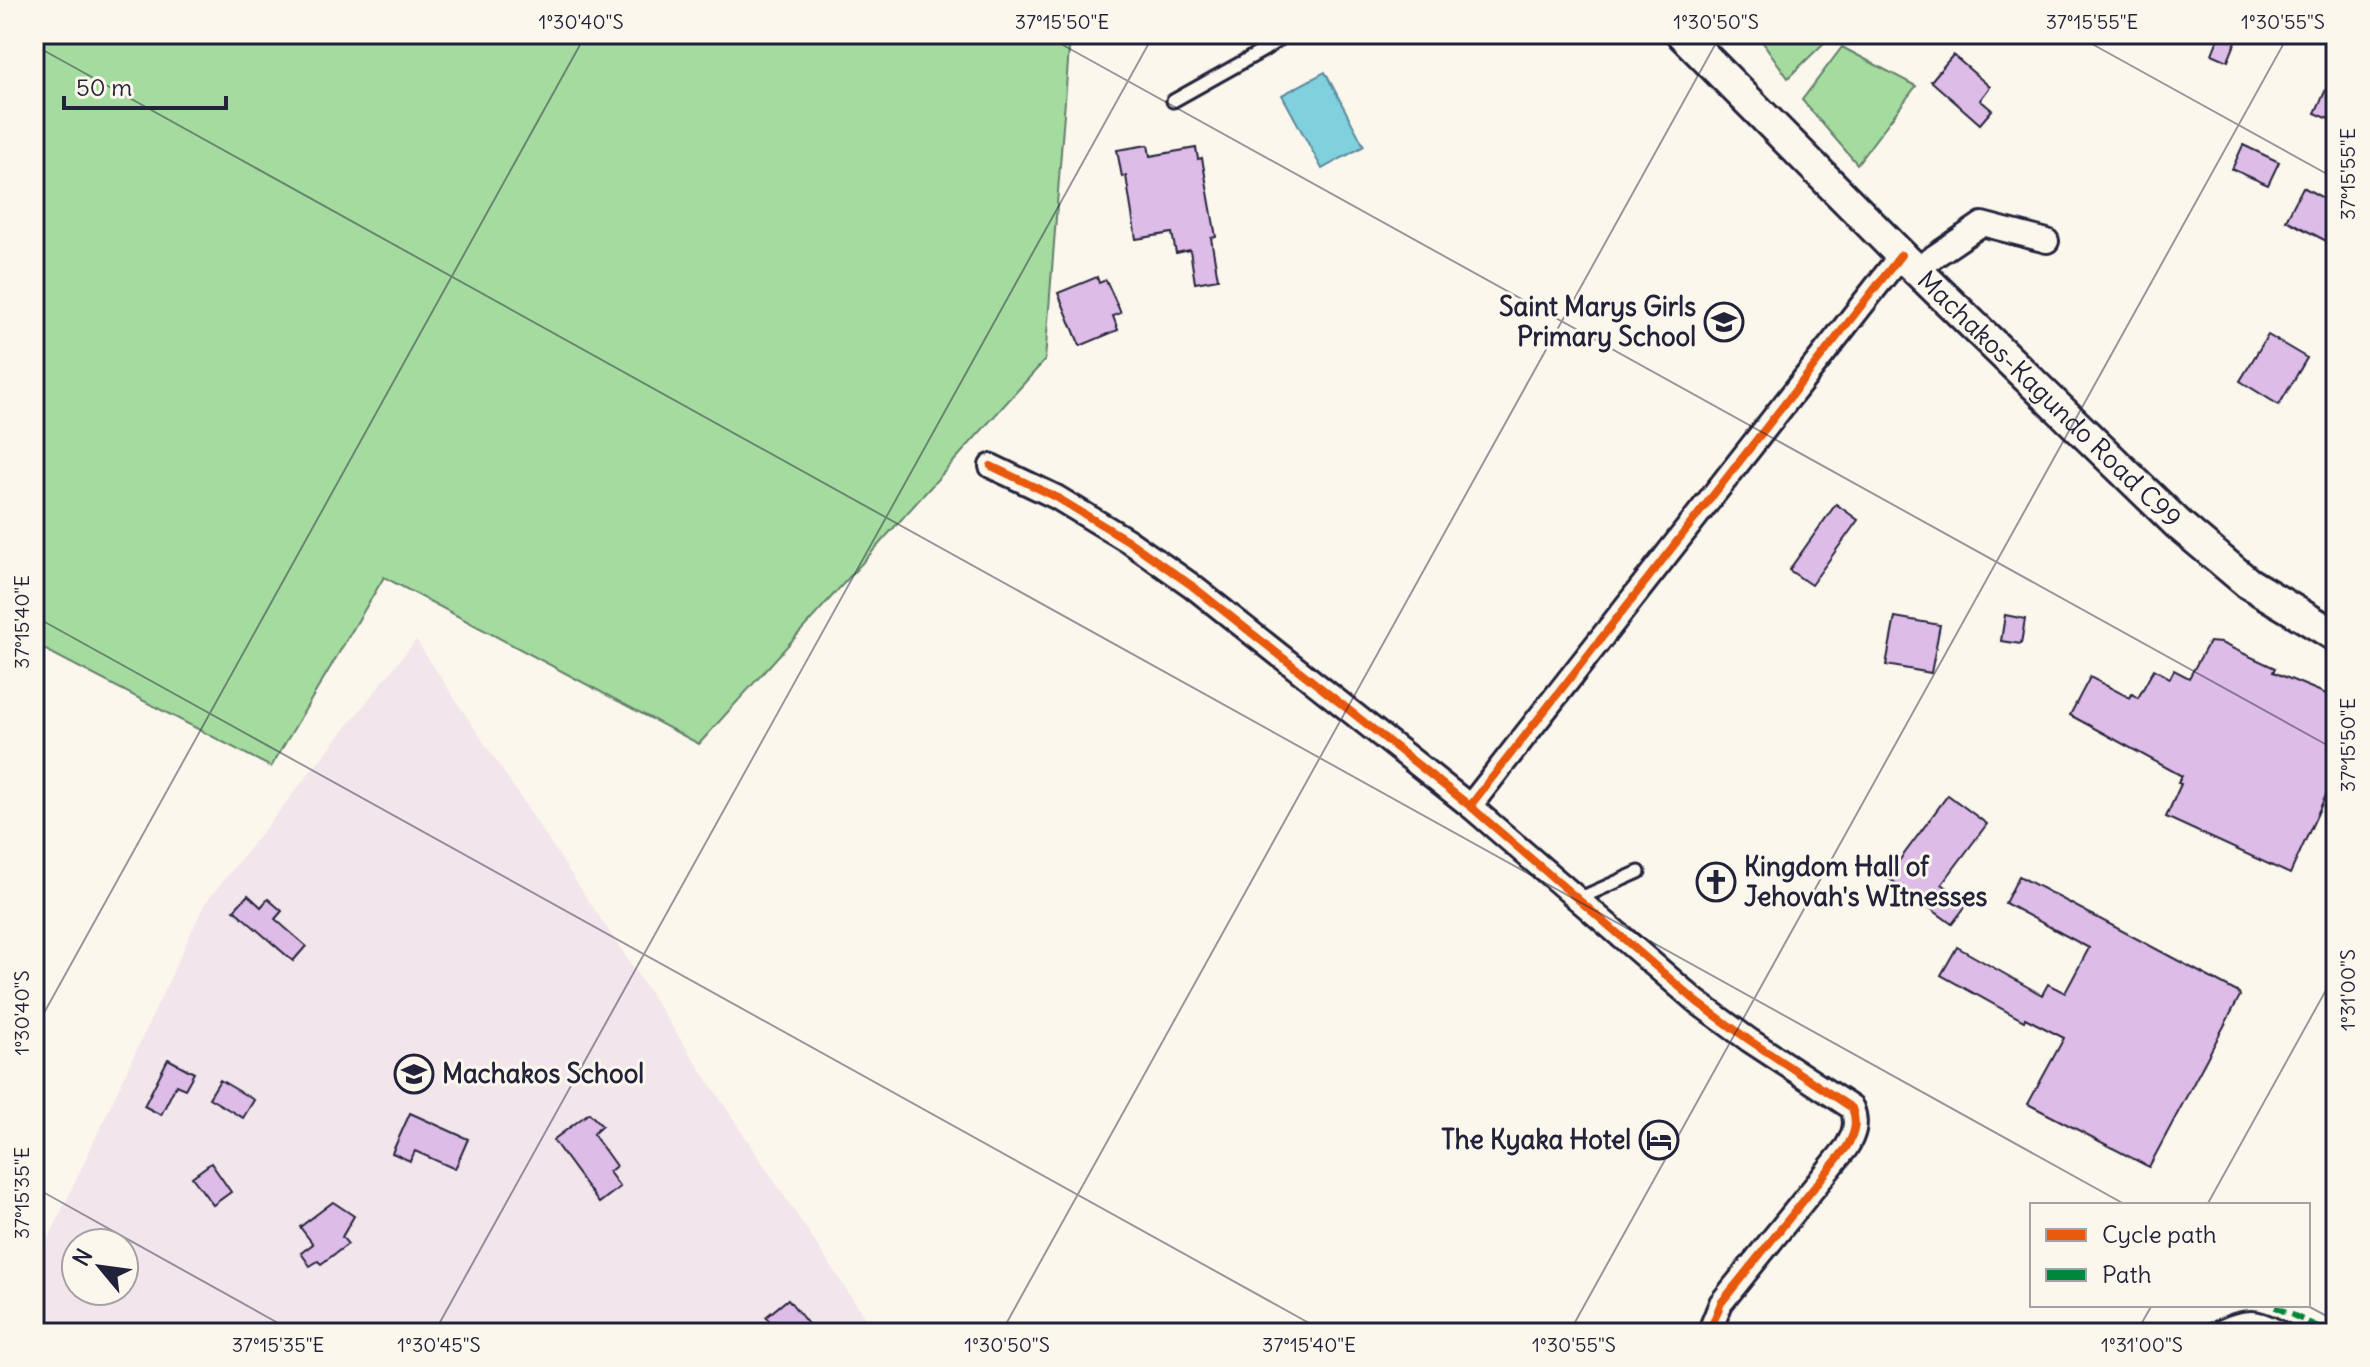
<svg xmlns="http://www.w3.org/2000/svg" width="2370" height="1367" viewBox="0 0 2370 1367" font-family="Delius,sans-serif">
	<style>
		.built { fill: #f2e5eb; fill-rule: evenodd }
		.green { fill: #a4db9e; stroke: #637e6c; stroke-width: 2 }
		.water { fill: #81d0de; stroke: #5b8a9d; stroke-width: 2 }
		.building { fill: #debce8; stroke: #22223b; stroke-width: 2 }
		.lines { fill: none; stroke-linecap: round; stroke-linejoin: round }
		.service-casing { stroke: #22223b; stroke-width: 17 }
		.minor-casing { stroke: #22223b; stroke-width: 28 }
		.secondary-casing { stroke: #22223b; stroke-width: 36 }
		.service { stroke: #fbf7ec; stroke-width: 11 }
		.minor { stroke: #fbf7ec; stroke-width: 22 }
		.secondary { stroke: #fbf7ec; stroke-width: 30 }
		.quiet { stroke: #00873e; stroke-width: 6; stroke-dasharray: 12 6; stroke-linecap: butt }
		.cycleway-casing { stroke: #fbf7ec; stroke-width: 13 }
		.cycleway { stroke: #e8590c; stroke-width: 8 }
		.ticks { fill: none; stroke: #22223b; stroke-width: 2; stroke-opacity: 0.45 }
		.labels { text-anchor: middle; stroke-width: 6; stroke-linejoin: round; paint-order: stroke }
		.poi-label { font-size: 26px; font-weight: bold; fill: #22223b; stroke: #fbf7ec; text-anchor: end }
		.street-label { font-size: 26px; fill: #22223b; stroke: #fbf7ec }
		.neatline { fill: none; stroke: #22223b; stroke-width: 3 }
		.ticks-label { font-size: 20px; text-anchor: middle; fill: #22223b }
	</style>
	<rect width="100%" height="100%" fill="#fbf7ec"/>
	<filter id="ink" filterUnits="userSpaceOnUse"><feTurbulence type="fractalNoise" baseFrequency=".0125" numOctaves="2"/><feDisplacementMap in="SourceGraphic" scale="16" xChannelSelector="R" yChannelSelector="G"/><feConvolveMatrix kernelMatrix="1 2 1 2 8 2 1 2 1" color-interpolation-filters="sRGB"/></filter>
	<g filter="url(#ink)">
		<path class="built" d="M416 640 875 1333H34V1270L204 905ZM76 1243H124V1291H76Z"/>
		<g class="green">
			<polygon points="34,34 1053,34 1069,49 1045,360 699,744 384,577 271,767 34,644"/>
			<polygon points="1757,34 1820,34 1828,39 1788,78"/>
			<polygon points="1842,47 1916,86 1857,164 1802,100"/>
		</g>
		<polygon class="water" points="1325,72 1364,146 1322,169 1282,95"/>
		<g class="building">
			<polygon points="2220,34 2239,34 2228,61 2212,54"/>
			<polygon points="1953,55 1990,87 1980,100 1992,110 1980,124 1931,81"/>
			<polygon points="2336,68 2336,122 2315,113"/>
			<polygon points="1148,145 1150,156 1196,148 1198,159 1202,158 1216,237 1211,238 1218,279 1195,283 1190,250 1176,253 1172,233 1136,239 1126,176 1122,177 1117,150"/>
			<polygon points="2243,145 2279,162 2268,185 2232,169"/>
			<polygon points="2303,187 2336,205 2336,246 2286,220"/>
			<polygon points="1097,277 1099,283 1106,280 1121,313 1113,316 1118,330 1080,346 1058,293"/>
			<polygon points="2268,335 2307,358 2279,405 2240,381"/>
			<polygon points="1836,504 1858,520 1811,585 1789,570"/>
			<polygon points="2005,615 2025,619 2021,644 2001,641"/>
			<polygon points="1895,617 1940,625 1931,673 1886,665"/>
			<polygon points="2209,642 2221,643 2275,668 2273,672 2336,698 2336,800 2326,795 2290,874 2166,817 2181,784 2178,783 2182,776 2070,715 2090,677 2130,698 2132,694 2138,698 2154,669 2170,678 2174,670 2189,678"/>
			<polygon points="1948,795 1987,824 1942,884 1968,903 1952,924 1887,877"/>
			<polygon points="2019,876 2239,993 2240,996 2149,1167 2028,1104 2064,1038 2025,1018 2024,1021 1941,975 1957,947 2042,995 2048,984 2065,993 2089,948 2005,903"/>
			<polygon points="248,895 261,907 268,899 282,911 275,919 306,946 293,961 234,910"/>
			<polygon points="168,1059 194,1073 185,1089 176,1085 161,1115 144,1106"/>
			<polygon points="220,1080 254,1100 243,1118 209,1098"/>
			<polygon points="410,1113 468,1139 455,1169 415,1151 410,1161 392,1153"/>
			<polygon points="589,1113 602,1126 593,1134 616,1166 609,1172 620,1187 599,1203 553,1140"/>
			<polygon points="211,1163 231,1192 213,1205 192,1177"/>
			<polygon points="333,1202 354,1216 342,1237 348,1244 321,1264 318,1261 310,1266 301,1253 313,1244 300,1227"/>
			<polygon points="788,1299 815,1333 779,1333 766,1317"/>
		</g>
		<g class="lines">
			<defs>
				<g id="service">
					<polyline points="1173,101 1264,50 1287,34"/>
					<polyline points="1578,899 1639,872"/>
					<path d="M2207 1333C2244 1313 2255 1312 2291 1333"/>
				</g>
				<g id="minor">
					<polyline points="1916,269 1982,224 2047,241"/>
					<path d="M991 466 1056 497 1127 540 1191 585 1470 806 1697 1002 1749 1040 1852 1108C1858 1123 1854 1135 1846 1148L1721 1303 1709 1333"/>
					<polyline points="1470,806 1901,255"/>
				</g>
				<g id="secondary">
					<path id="s1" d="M1682 34 1901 255 2178 524 2248 583 2336 636"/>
				</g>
			</defs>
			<use href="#service" class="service-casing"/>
			<use href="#minor" class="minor-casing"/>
			<use href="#secondary" class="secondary-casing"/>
			<use href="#service" class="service"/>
			<use href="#minor" class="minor"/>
			<use href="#secondary" class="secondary"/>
			<polyline class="quiet" points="2275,1307 2331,1333"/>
			<defs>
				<g id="cycleway">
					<path d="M991 466 1056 497 1127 540 1191 585 1470 806 1697 1002 1749 1040 1852 1108C1858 1123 1854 1135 1846 1148L1721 1303 1709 1333"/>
					<polyline points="1470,806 1901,255"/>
				</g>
			</defs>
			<use href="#cycleway" class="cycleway-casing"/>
			<use href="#cycleway" class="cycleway"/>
		</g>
	</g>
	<path class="ticks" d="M1043 34 2336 750M2074 34 2336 179M34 45 2126 1205M34 616 1327 1333M34 1031 586 34M34 1187 296 1333M2207 1205 2336 972M2306 1305 2336 1321M434 1333 1154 34M1001 1333 1721 34M1569 1333 2289 34M2136 1333 2152 1305"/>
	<defs>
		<symbol id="school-ring" viewBox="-11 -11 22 22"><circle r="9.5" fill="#fbf7ec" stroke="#22223b" stroke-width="1.5"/><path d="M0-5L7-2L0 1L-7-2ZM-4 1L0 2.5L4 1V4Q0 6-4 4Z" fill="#22223b"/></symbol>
		<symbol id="church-ring" viewBox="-11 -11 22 22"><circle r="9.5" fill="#fbf7ec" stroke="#22223b" stroke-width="1.5"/><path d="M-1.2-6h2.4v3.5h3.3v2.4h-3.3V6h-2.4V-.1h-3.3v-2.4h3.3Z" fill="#22223b"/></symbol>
		<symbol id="hotel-ring" viewBox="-11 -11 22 22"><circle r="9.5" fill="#fbf7ec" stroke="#22223b" stroke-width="1.5"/><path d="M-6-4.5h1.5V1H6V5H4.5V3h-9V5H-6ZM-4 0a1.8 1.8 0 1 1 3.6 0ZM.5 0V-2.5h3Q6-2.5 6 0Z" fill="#22223b"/></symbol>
	</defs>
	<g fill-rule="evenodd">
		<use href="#school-ring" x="1702" y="300" width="44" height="44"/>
		<use href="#church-ring" x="1694" y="860" width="44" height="44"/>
		<use href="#school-ring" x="392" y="1052" width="44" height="44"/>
		<use href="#hotel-ring" x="1637" y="1118" width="44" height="44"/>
	</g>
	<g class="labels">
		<g class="poi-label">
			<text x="1696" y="316">Saint Marys Girls<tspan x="1696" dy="30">Primary School</tspan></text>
			<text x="1744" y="876" text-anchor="start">Kingdom Hall of<tspan x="1744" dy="30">Jehovah's WItnesses</tspan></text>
			<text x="442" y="1083" text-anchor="start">Machakos School</text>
			<text x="1631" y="1149">The Kyaka Hotel</text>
		</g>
		<g class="street-label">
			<text dy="9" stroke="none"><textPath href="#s1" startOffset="518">Machakos-Kagundo Road C99</textPath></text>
		</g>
	</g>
	<rect width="2370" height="1367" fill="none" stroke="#fbf7ec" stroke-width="88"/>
	<rect x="2030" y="1203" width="280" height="104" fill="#fbf7ec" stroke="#a4a2a5" stroke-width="2"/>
	<rect x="2046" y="1229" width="40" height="12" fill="#e8590c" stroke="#a4a2a5" stroke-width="2"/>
	<text x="2102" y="1243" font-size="24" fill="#22223b">Cycle path</text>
	<rect x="2046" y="1269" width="40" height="12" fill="#00873e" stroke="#a4a2a5" stroke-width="2"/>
	<text x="2102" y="1283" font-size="24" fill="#22223b">Path</text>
	<g transform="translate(100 1267) rotate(299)"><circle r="38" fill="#fbf7ec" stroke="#a4a2a5" stroke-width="2"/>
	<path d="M0-6L14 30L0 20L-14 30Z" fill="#22223b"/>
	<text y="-12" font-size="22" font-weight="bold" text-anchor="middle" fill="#22223b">N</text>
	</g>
	<path d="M64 96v12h162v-12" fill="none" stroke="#22223b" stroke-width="4"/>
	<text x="76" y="96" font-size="24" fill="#22223b" stroke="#fbf7ec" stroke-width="6" paint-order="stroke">50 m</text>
	<rect x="44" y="44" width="2282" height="1279" class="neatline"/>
	<g class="ticks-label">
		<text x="581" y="29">1°30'40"S</text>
		<text x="1062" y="29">37°15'50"E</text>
		<text x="1716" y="29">1°30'50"S</text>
		<text x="2092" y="29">37°15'55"E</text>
		<text x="2283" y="29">1°30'55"S</text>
		<text transform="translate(2348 174) rotate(-90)" y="7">37°15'55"E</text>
		<text transform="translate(22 622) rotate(-90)" y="7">37°15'40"E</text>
		<text transform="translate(2348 745) rotate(-90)" y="7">37°15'50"E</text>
		<text transform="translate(2348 990) rotate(-90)" y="7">1°31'00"S</text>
		<text transform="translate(22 1013) rotate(-90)" y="7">1°30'40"S</text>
		<text transform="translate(22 1193) rotate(-90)" y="7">37°15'35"E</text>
		<text x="278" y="1352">37°15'35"E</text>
		<text x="439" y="1352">1°30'45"S</text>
		<text x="1007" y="1352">1°30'50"S</text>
		<text x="1309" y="1352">37°15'40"E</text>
		<text x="1574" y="1352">1°30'55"S</text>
		<text x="2142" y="1352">1°31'00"S</text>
	</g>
</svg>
